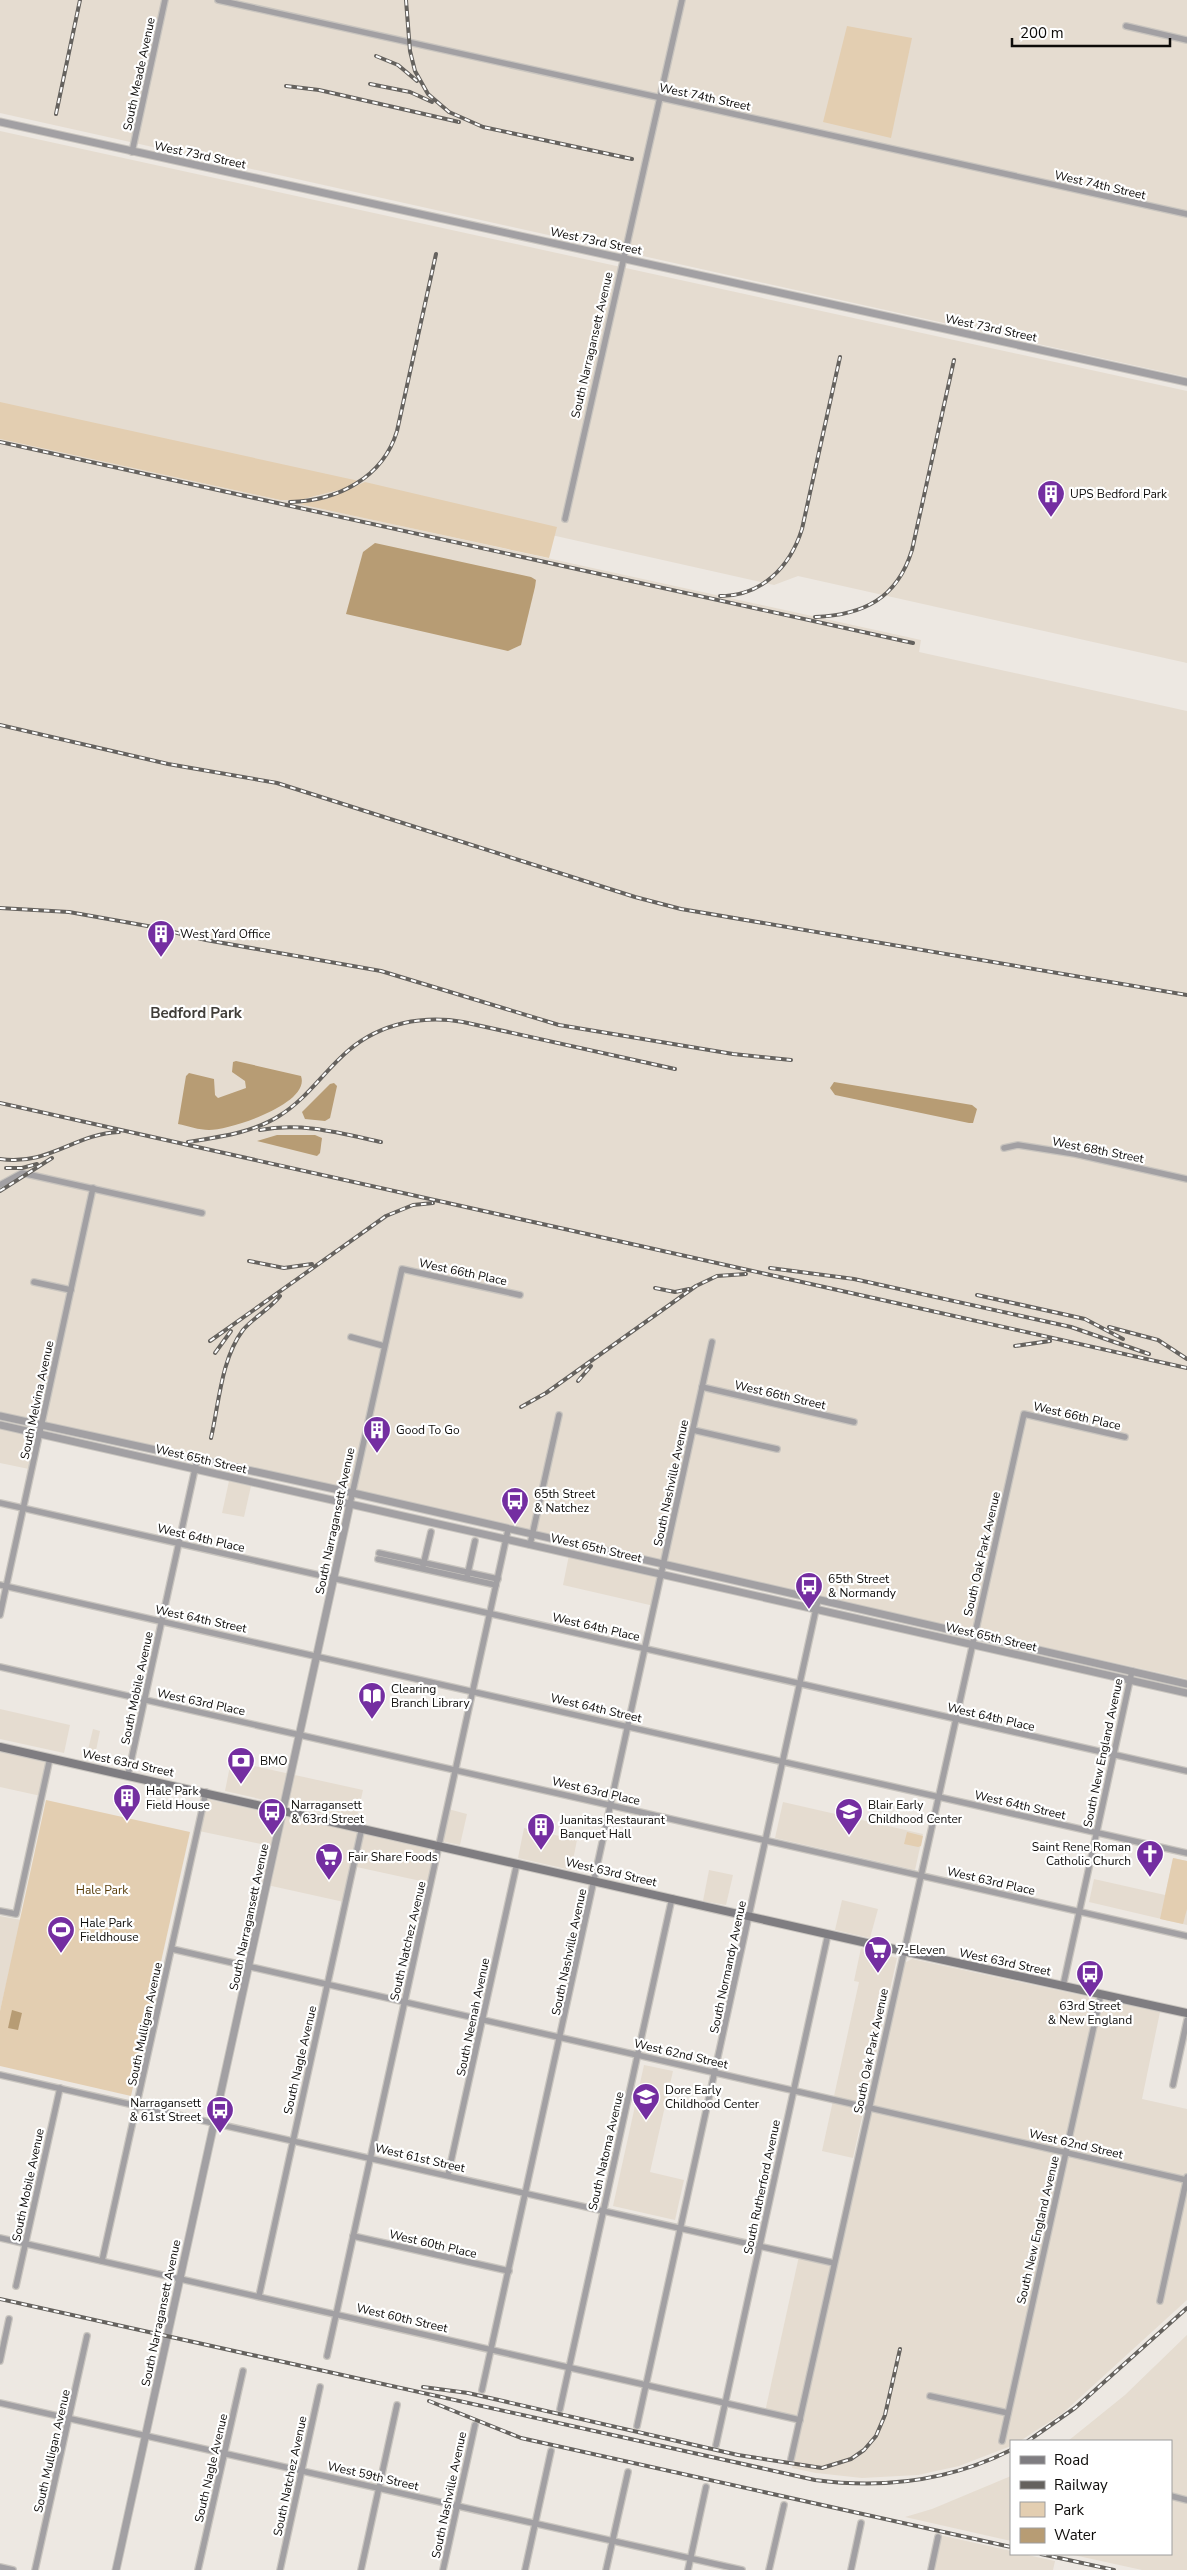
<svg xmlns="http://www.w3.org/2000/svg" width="1187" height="2570" viewBox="0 0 1187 2570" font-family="'Nunito Sans',sans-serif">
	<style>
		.built { fill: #e5dcd0 }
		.green { fill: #e3ceb1 }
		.water { fill: #b79c74 }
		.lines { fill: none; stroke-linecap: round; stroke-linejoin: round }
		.minor-casing { stroke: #c9c5bf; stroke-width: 8 }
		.tertiary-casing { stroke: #c9c5bf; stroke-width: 9 }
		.secondary-casing { stroke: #c9c5bf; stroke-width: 10 }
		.minor { stroke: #a2a0a3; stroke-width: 5.5 }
		.tertiary { stroke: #a2a0a3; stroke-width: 7 }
		.secondary { stroke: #7f7d81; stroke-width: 8 }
		.rail-casing { stroke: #65625e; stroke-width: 4 }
		.rail { stroke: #fff; stroke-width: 2; stroke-dasharray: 5.5; stroke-linecap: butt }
		.labels { text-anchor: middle; stroke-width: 4.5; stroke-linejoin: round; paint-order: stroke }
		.street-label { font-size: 12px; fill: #0d0b09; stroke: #fff }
		.poi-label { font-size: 12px; fill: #0d0b09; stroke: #fff; text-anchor: start }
		.park-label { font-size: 12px; fill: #573b08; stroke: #fff }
		.quarter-label { font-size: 15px; font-weight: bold; fill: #403d38; stroke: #fff }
	</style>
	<rect width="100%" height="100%" fill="#ede8e2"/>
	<g class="built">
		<polygon points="0,0 1187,0 1187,377 0,113"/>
		<polygon points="0,131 1187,391 1187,663 798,576 774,585 351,490 301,504 921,640 919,652 1187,711 1187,1679 0,1414 0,439 280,500 301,500 343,489 0,411"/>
		<polygon points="0,1428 36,1435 29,1469 0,1463"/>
		<polygon points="229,1481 251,1486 244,1517 222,1513"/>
		<polygon points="569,1555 660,1575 654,1606 563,1585"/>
		<polygon points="0,1709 70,1725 64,1753 0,1739"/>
		<polygon points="93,1729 100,1731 94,1760 86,1758"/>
		<polygon points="0,1752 48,1763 41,1796 0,1787"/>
		<polygon points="231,1761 363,1790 356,1821 225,1791"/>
		<polygon points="206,1799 437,1850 430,1883 352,1866 344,1902 267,1885 275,1847 199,1831"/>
		<polygon points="783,1802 923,1834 915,1870 775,1838"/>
		<polygon points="448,1809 467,1814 460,1845 441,1841"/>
		<polygon points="524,1828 577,1840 571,1870 518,1858"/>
		<polygon points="1173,1858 1187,1861 1187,1925 1089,1902 1094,1879 1165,1895"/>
		<polygon points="709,1870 733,1875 726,1905 703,1901"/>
		<polygon points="842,1900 878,1909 870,1938 835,1930"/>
		<polygon points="0,1916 21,1920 0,2011"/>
		<polygon points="861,1948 897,1958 853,2158 822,2151 859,1982 854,1981"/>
		<polygon points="912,1959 1160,2012 1142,2099 1187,2109 1187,2300 1063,2413 1020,2441 1011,2441 1011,2446 959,2466 918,2475 862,2478 816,2473 792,2468 904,1963"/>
		<polygon points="644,2065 673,2071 650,2172 684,2180 675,2220 613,2206"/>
		<polygon points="799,2256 831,2263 797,2419 765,2412"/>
		<polygon points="1187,2335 1187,2570 1142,2570 1069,2554 1171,2554 1171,2441 1068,2441 1125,2395"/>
		<polygon points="1011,2476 1011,2541 905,2517 932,2509"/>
		<polygon points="940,2535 1011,2551 1011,2554 1023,2554 1055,2561 1053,2570 932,2570"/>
	</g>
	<g class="green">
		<polygon points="847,26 912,38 891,138 823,122"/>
		<polygon points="0,402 359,481 343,489 315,496 301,500 280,500 0,439"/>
		<polygon points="365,482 557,527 549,558 299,504 329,498"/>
		<polygon points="46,1800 190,1832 131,2096 0,2066 0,2011"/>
		<polygon points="907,1832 923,1836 921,1846 918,1847 904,1844"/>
		<polygon points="1173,1858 1187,1861 1187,1909 1183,1924 1160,1919"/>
	</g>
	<g class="water">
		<polygon points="375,543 531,577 536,580 535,587 521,645 508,651 346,614 363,552"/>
		<path d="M236 1061 301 1076C311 1104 230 1130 209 1130 199 1130 188 1126 178 1124L186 1076 189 1073 214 1079 215 1095 218 1098 246 1088 245 1081 232 1072 233 1062Z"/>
		<polygon points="834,1082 972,1105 977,1109 973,1123 969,1123 835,1095 830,1088"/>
		<polygon points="334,1083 337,1086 330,1118 325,1121 305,1119 302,1112 330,1084"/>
		<polygon points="277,1135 315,1135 322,1138 320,1153 317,1156 257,1141"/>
		<polygon points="12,2010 22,2013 18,2030 8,2028"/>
	</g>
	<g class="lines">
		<defs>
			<g id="minor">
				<polyline points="218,0 1187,214"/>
				<polyline points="1126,26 1187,40"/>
				<polyline points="132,152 165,0"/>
				<polyline points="565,519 682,0"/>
				<polyline points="1004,1148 1018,1145 1075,1154 1187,1179"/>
				<polyline points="0,1185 22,1173 202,1213"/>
				<polyline points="34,1282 71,1290"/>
				<polyline points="351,1337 384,1346"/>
				<polyline points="702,1387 854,1422"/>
				<polyline points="693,1430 777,1449"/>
				<polyline points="0,1503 1187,1771"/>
				<polyline points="350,1504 402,1269 520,1295"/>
				<polyline points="530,1545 559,1415"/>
				<polyline points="379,1553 498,1579"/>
				<polyline points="378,1559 496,1585"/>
				<polyline points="423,1566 431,1532"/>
				<polyline points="467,1577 475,1541"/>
				<polyline points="0,1585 1187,1853"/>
				<polyline points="0,1615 93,1188"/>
				<polyline points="0,1667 1187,1936"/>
				<polyline points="128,1775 197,1460"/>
				<polyline points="0,1911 16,1914 50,1758"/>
				<polyline points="172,1949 1186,2180"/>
				<polyline points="1063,1986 1132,1671"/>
				<polyline points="0,2075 834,2263"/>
				<polyline points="1173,2085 1187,2020"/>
				<polyline points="448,2175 517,1863"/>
				<polyline points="353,2236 509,2271"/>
				<polyline points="0,2238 800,2420"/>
				<polyline points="102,2261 206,1792"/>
				<polyline points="16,2286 60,2088"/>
				<polyline points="259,2296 362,1827"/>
				<polyline points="1160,2301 1187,2177"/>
				<polyline points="327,2356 508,1530"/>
				<polyline points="0,2361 9,2319"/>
				<polyline points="482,2390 712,1342"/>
				<polyline points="930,2396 1008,2413"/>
				<polyline points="0,2403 742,2570"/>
				<polyline points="560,2409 672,1898"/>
				<polyline points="637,2426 818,1600"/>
				<polyline points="1002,2441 1101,1994"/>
				<polyline points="716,2445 828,1934"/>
				<polyline points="791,2459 1024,1414 1125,1437"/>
				<polyline points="1171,2496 1187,2500"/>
				<polyline points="0,2567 13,2570"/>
				<polyline points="35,2570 87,2336"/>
				<polyline points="198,2570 243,2371"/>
				<polyline points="280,2570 320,2387"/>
				<polyline points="361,2570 397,2405"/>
				<polyline points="443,2570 475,2425"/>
				<polyline points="525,2570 551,2451"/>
				<polyline points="606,2570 628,2472"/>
				<polyline points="688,2570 706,2487"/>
				<polyline points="769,2570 784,2505"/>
				<polyline points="851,2570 861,2523"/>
				<polyline points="931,2570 938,2537"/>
			</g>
			<g id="tertiary">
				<polyline points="0,122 1187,382"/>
				<polyline points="0,1416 353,1493 1187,1684"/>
				<polyline points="0,1425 1187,1693"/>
				<polyline points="116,2570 350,1504"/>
			</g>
			<polyline id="secondary" points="0,1747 880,1946 1187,2013"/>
		</defs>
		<use href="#minor" class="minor-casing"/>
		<use href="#tertiary" class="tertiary-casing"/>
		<use href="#secondary" class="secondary-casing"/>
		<use href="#minor" class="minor"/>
		<use href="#tertiary" class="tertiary"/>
		<use href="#secondary" class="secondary"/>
		<defs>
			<g id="rail">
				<polyline points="406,0 410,51 415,71 428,94 449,112 483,127 632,159"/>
				<polyline points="376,56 398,65 417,81"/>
				<polyline points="370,84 410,92 432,102"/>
				<polyline points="286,86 319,90 459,122"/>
				<polyline points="56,114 80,0"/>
				<polyline points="0,442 913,643"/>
				<path d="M290 502C337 501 383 478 397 431L436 254"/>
				<path d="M720 596C762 596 790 567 802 529L840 357"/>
				<path d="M815 617C863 615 897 599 912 550L954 360"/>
				<polyline points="0,725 168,764 277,783 635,897 681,909 1187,995"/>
				<polyline points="0,908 69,912 153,927 206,940 381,971 559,1025 733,1054 791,1060"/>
				<polyline points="0,1103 1187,1368"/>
				<path d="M260 1130C301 1122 340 1133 381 1142"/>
				<path d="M188 1142C219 1137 252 1133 279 1116 307 1099 324 1071 349 1050 381 1023 423 1015 463 1022L675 1069"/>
				<path d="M0 1159C49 1166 74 1134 119 1132"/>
				<polyline points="6,1168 22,1168 37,1164"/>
				<polyline points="0,1191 52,1158"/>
				<polyline points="249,1261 284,1268 312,1264"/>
				<polyline points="770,1268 854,1279 1071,1327 1149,1354"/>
				<polyline points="655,1288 675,1292 689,1289"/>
				<polyline points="977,1295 1085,1319 1123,1339"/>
				<polyline points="1109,1327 1158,1340 1187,1359"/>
				<polyline points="210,1341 386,1216 413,1205 433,1203"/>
				<polyline points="1015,1346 1050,1341"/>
				<polyline points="215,1353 231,1331"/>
				<polyline points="578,1381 591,1366"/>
				<polyline points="521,1407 546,1393 696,1286 717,1276 746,1274"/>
				<path d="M211 1438C219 1404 221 1359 243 1330 254 1317 270 1309 280 1296"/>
				<path d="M0 2299 815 2480C882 2489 949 2481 1011 2450"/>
				<polyline points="423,2387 468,2393 738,2455 822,2468 851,2459 864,2450 876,2436 885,2415 900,2349"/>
				<polyline points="429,2401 521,2438 1011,2547"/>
				<polyline points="1028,2441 1075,2408 1187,2308"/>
				<polyline points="1041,2554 1114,2570"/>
			</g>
		</defs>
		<use href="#rail" class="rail-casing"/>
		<use href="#rail" class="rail"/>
	</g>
	<defs>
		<symbol id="building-pin" viewBox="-11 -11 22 30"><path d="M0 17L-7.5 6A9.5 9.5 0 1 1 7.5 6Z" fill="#742ea1" stroke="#fff"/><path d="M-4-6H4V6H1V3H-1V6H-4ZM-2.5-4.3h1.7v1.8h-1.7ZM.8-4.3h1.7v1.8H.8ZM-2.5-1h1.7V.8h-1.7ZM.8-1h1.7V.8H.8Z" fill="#fff"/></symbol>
		<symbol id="bus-pin" viewBox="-11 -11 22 30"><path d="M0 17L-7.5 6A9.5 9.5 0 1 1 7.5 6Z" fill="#742ea1" stroke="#fff"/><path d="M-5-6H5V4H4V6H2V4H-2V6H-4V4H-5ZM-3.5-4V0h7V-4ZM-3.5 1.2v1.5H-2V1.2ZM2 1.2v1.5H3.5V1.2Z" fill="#fff"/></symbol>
		<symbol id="library-pin" viewBox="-11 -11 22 30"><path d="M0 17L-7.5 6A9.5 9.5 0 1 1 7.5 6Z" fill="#742ea1" stroke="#fff"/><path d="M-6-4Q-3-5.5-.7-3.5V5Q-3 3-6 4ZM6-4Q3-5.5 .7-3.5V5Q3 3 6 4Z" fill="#fff"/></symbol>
		<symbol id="bank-pin" viewBox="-11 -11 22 30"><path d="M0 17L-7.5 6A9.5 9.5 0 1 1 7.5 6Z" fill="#742ea1" stroke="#fff"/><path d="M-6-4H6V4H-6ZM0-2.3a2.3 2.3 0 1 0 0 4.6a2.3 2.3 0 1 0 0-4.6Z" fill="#fff"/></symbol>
		<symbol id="school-pin" viewBox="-11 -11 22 30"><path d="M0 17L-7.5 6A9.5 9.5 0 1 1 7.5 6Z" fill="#742ea1" stroke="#fff"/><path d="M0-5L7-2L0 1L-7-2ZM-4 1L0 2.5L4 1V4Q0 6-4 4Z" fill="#fff"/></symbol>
		<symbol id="church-pin" viewBox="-11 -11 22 30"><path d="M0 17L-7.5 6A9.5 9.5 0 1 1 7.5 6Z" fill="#742ea1" stroke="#fff"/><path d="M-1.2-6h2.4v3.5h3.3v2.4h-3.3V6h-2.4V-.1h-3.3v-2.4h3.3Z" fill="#fff"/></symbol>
		<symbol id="supermarket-pin" viewBox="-11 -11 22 30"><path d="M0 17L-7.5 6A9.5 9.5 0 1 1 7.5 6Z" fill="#742ea1" stroke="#fff"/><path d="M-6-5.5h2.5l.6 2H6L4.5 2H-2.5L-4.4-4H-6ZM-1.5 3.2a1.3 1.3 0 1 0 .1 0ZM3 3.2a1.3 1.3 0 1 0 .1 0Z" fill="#fff"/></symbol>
		<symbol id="stadium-pin" viewBox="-11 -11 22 30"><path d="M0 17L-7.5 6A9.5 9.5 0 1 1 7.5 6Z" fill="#742ea1" stroke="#fff"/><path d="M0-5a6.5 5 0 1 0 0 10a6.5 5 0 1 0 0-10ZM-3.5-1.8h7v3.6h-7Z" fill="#fff"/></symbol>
	</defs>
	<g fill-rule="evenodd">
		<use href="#building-pin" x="1035" y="478" width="32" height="43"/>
		<use href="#building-pin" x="145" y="918" width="32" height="43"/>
		<use href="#building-pin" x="361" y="1414" width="32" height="43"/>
		<use href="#bus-pin" x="499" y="1485" width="32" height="43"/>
		<use href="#bus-pin" x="793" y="1570" width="32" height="43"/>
		<use href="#library-pin" x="356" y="1680" width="32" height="43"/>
		<use href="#bank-pin" x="225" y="1745" width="32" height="43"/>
		<use href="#building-pin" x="111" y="1782" width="32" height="43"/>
		<use href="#bus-pin" x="256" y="1796" width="32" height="43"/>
		<use href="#school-pin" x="833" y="1796" width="32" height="43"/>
		<use href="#building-pin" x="525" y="1811" width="32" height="43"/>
		<use href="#church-pin" x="1134" y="1838" width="32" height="43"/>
		<use href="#supermarket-pin" x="313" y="1841" width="32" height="43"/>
		<use href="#stadium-pin" x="45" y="1914" width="32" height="43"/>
		<use href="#supermarket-pin" x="862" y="1934" width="32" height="43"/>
		<use href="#bus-pin" x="1074" y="1958" width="32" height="43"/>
		<use href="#school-pin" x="630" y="2081" width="32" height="43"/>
		<use href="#bus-pin" x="204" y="2094" width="32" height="43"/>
	</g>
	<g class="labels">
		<g class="street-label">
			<text transform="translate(139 74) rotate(-78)" y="4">South Meade Avenue</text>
			<text transform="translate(705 97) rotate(12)" y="4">West 74th Street</text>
			<text transform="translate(200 155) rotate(12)" y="4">West 73rd Street</text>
			<text transform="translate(1100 185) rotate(13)" y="4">West 74th Street</text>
			<text transform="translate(596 241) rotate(12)" y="4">West 73rd Street</text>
			<text transform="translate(991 328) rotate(12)" y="4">West 73rd Street</text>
			<text transform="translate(592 345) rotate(-77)" y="4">South Narragansett Avenue</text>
			<text transform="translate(1098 1150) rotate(11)" y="4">West 68th Street</text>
			<text transform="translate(463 1272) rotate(12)" y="4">West 66th Place</text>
			<text transform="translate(780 1395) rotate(13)" y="4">West 66th Street</text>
			<text transform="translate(37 1400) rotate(-78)" y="4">South Melvina Avenue</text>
			<text transform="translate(1077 1416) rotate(13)" y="4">West 66th Place</text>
			<text transform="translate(201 1459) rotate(13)" y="4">West 65th Street</text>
			<text transform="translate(671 1483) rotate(-78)" y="4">South Nashville Avenue</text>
			<text transform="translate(335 1521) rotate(-78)" y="4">South Narragansett Avenue</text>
			<text transform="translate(201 1538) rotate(13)" y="4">West 64th Place</text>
			<text transform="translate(596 1548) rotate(13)" y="4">West 65th Street</text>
			<text transform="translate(982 1554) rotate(-77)" y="4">South Oak Park Avenue</text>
			<text transform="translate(201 1619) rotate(12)" y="4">West 64th Street</text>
			<text transform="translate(596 1627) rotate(13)" y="4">West 64th Place</text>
			<text transform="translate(991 1637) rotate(13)" y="4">West 65th Street</text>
			<text transform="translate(137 1688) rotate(-78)" y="4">South Mobile Avenue</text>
			<text transform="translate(201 1702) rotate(12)" y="4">West 63rd Place</text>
			<text transform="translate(596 1708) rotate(13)" y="4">West 64th Street</text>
			<text transform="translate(991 1717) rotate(13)" y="4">West 64th Place</text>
			<text transform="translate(1103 1753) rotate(-78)" y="4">South New England Avenue</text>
			<text transform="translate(128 1763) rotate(12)" y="4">West 63rd Street</text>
			<text transform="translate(596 1791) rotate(13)" y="4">West 63rd Place</text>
			<text transform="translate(1020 1805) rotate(13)" y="4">West 64th Street</text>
			<text transform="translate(611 1872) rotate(13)" y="4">West 63rd Street</text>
			<text transform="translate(991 1881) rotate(13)" y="4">West 63rd Place</text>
			<text transform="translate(249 1917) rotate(-78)" y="4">South Narragansett Avenue</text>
			<text transform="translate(408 1941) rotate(-77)" y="4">South Natchez Avenue</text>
			<text transform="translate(569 1952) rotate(-78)" y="4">South Nashville Avenue</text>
			<text transform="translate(1005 1962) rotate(12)" y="4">West 63rd Street</text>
			<text transform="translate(728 1967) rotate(-78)" y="4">South Normandy Avenue</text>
			<text transform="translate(473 2017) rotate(-78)" y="4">South Neenah Avenue</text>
			<text transform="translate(145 2024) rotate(-78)" y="4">South Mulligan Avenue</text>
			<text transform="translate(871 2051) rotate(-78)" y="4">South Oak Park Avenue</text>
			<text transform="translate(681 2054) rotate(13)" y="4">West 62nd Street</text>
			<text transform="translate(300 2060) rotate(-77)" y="4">South Nagle Avenue</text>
			<text transform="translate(1076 2144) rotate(13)" y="4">West 62nd Street</text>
			<text transform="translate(606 2151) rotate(-77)" y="4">South Natoma Avenue</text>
			<text transform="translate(420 2158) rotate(13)" y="4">West 61st Street</text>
			<text transform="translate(28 2185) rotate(-78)" y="4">South Mobile Avenue</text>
			<text transform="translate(762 2187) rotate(-78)" y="4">South Rutherford Avenue</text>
			<text transform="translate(1038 2230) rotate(-77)" y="4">South New England Avenue</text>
			<text transform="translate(433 2244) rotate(13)" y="4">West 60th Place</text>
			<text transform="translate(161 2313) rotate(-78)" y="4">South Narragansett Avenue</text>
			<text transform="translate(402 2318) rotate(13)" y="4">West 60th Street</text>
			<text transform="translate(52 2451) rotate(-77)" y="4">South Mulligan Avenue</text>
			<text transform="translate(211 2468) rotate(-77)" y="4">South Nagle Avenue</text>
			<text transform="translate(290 2476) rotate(-78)" y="4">South Natchez Avenue</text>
			<text transform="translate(373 2476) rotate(13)" y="4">West 59th Street</text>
			<text transform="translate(449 2495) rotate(-78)" y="4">South Nashville Avenue</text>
		</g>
		<g class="poi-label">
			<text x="1070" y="498">UPS Bedford Park</text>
			<text x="180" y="938">West Yard Office</text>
			<text x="396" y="1434">Good To Go</text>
			<text x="534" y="1498">65th Street<tspan x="534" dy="14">&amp; Natchez</tspan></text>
			<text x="828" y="1583">65th Street<tspan x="828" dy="14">&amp; Normandy</tspan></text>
			<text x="391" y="1693">Clearing<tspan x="391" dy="14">Branch Library</tspan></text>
			<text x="260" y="1765">BMO</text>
			<text x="146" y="1795">Hale Park<tspan x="146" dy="14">Field House</tspan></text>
			<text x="291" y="1809">Narragansett<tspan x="291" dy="14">&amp; 63rd Street</tspan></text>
			<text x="868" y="1809">Blair Early<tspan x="868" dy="14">Childhood Center</tspan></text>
			<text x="560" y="1824">Juanitas Restaurant<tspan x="560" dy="14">Banquet Hall</tspan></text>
			<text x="1131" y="1851" text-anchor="end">Saint Rene Roman<tspan x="1131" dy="14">Catholic Church</tspan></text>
			<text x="348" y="1861">Fair Share Foods</text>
			<text x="80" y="1927">Hale Park<tspan x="80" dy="14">Fieldhouse</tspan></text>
			<text x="897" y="1954">7-Eleven</text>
			<text x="1090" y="2010" text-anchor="middle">63rd Street<tspan x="1090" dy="14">&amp; New England</tspan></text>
			<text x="665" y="2094">Dore Early<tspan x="665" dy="14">Childhood Center</tspan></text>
			<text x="201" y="2107" text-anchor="end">Narragansett<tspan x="201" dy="14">&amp; 61st Street</tspan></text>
		</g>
		<g class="park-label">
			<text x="102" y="1894">Hale Park</text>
		</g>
		<g class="quarter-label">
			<text x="196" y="1018">Bedford Park</text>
		</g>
	</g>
	<rect x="1010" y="2440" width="162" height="115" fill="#ffffff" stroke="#9e9d9d"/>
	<rect x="1020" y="2456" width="25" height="8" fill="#7f7d81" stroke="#9e9d9d"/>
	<text x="1054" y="2465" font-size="15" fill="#0d0b09">Road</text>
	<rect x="1020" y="2481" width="25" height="8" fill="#65625e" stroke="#9e9d9d"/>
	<text x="1054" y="2490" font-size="15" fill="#0d0b09">Railway</text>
	<rect x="1020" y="2502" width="25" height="15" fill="#e3ceb1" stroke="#9e9d9d"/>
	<text x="1054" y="2515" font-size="15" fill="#0d0b09">Park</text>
	<rect x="1020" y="2528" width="25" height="15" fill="#b79c74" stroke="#9e9d9d"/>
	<text x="1054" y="2540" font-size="15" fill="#0d0b09">Water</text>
	<path d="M1012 38v8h158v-8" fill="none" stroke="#0d0b09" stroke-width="2.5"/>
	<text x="1020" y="38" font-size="15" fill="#0d0b09" stroke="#ffffff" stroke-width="4" paint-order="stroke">200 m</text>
</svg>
